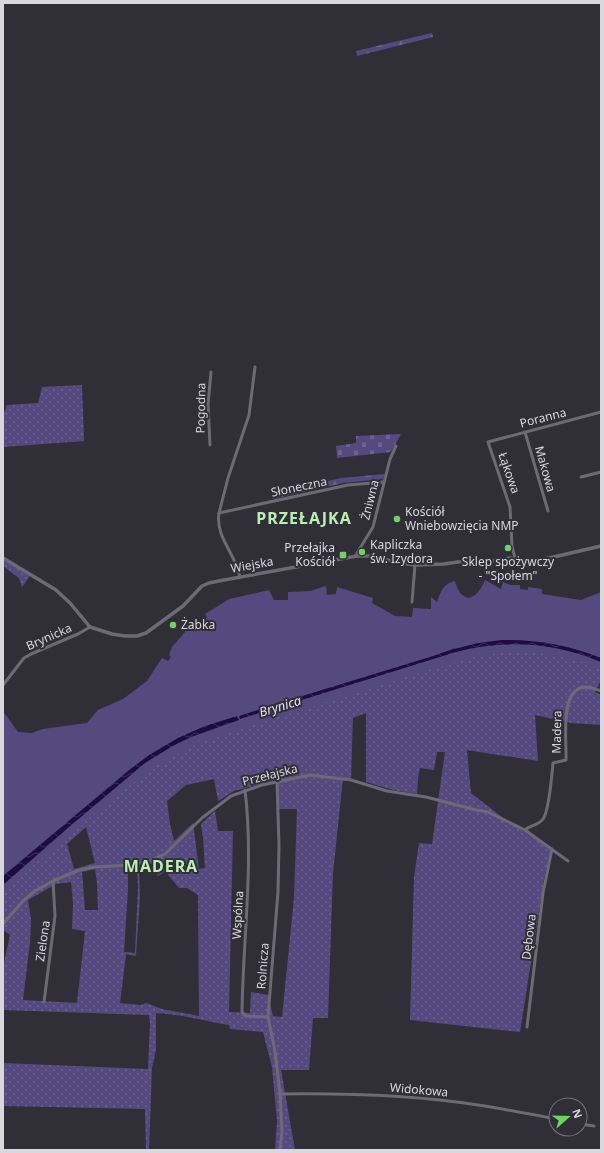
<svg xmlns="http://www.w3.org/2000/svg" width="604" height="1153" viewBox="0 0 604 1153" font-family="'Noto Sans',sans-serif">
	<style>
		.grass { fill: url(#grass-dots); fill-rule: evenodd }
		.forest { fill: url(#forest-firs) }
		.cemetery { fill: url(#cemetery-stones) }
		.green { fill: #554a7f }
		.water { fill: url(#water-waves) }
		.lines { fill: none; stroke-linecap: round; stroke-linejoin: round }
		.minor { stroke: #6c6b75; stroke-width: 3 }
		.tertiary { stroke: #6c6b75; stroke-width: 3.5 }
		.poi-dot { fill: #6ed361; stroke: #302f38; stroke-width: 1.5 }
		.labels { text-anchor: middle; stroke-width: 4; stroke-linejoin: round; paint-order: stroke }
		.street-label { font-size: 12px; fill: #d7d7dc; stroke: #302f38 }
		.poi-label { font-size: 12px; fill: #d7d7dc; stroke: #302f38; text-anchor: start }
		.water-label { font-size: 13px; font-style: italic; fill: #e1def1; stroke: #302f38 }
		.district-label { font-size: 16px; font-weight: bold; letter-spacing: 1px; fill: #b9efb1; stroke: #302f38 }
	</style>
	<defs>
		<pattern id="grass-dots" width="8" height="8" patternUnits="userSpaceOnUse"><rect width="8" height="8" fill="#554a7f"/><path d="M2 2h.1M6 6h.1" fill="none" stroke="#6d6391" stroke-width="1.8" stroke-linecap="round"/></pattern>
		<pattern id="forest-firs" width="22" height="20" patternUnits="userSpaceOnUse"><rect width="22" height="20" fill="#554a7f"/><path d="M5 1l3.5 6h-7zM16 11l3.5 6h-7z" fill="#6d6391"/></pattern>
		<pattern id="cemetery-stones" width="16" height="16" patternUnits="userSpaceOnUse"><rect width="16" height="16" fill="#554a7f"/><path d="M2 7V4a2 2 0 0 1 4 0v3zM10 15v-3a2 2 0 0 1 4 0v3z" fill="#6d6391"/></pattern>
		<pattern id="water-waves" width="16" height="10" patternUnits="userSpaceOnUse"><rect width="16" height="10" fill="#1e0b44"/><path d="M0 5q4-4 8 0t8 0" fill="none" stroke="#3e2e5e"/></pattern>
	</defs>
	<rect width="100%" height="100%" fill="#302f38"/>
	<g class="grass">
		<polygon points="82,385 84,441 3,447 3,413 4,413 7,405 38,403 42,387"/>
		<polygon points="3,560 30,576 22,587 19,578 3,566"/>
		<path d="M513 651 551 652 589 663 601 668V680L595 692 601 695V725L571 723 535 715 538 761 467 750 471 793 511 824 523 830 551 850 544 879 520 1032 410 1020 414 877 419 843 432 844 445 752H437L434 770 420 768 418 778 417 794 393 790 366 782V713L353 718 351 779 343 778 333 873 328 1018H313L309 1070H281L295 1150H275L277 1121 272 1067 263 1032 230 1029 229 1025C205 1021 180 1014 156 1013V1050L152 1068 149 1150H146L145 1109 3 1106V1063L148 1069 150 1024 149 1015 3 1010V967L10 935 3 930V890L93 813 149 769 189 746 214 736 471 656ZM214 779 218 801 234 791 276 780 277 809H297L294 898 282 1017 273 1016 268 995 251 992 250 1013 229 1012 233 831H218L215 811 201 824 203 838 205 868 199 869 193 823 174 841 170 824 167 801 186 785ZM86 827 95 863 74 869 67 844ZM154 863 155 866 153 868 158 876 165 871 179 888H187L198 895 199 1016 162 1009 146 1003 141 1005 120 1003 126 954 136 956 140 896 139 868ZM128 868H137L138 887 135 953 124 952 128 889ZM95 869 97 883 98 910H85L82 872ZM71 882 73 903 72 929 85 931 77 1003 23 1000 30 942 31 920 28 900 56 884Z"/>
	</g>
	<g class="forest">
		<polygon points="432,33 433,37 357,56 356,51"/>
		<polygon points="385,474 383,479 343,483 273,499 272,494 341,478"/>
	</g>
	<polygon class="cemetery" points="401,434 391,452 337,458 336,446 356,443 356,436"/>
	<path class="green" d="M485 580 501 589 503 582 510 585H520V589L528 590V587L542 589V594L581 600 601 592V669C573 657 544 652 514 652 500 652 485 655 471 657L214 737 190 747 149 770 94 814 3 891V711L18 732 32 733 43 729 87 723 98 710 123 699 147 681 162 658 168 661 171 657 169 655 172 647 192 624 195 628 207 618 205 614 229 599 269 590 274 600H288V592L310 591 326 586 327 595 336 594 337 587 373 598 372 603 395 616 412 617 413 608 431 609V597L437 602C441 591 443 584 455 581 457 589 460 595 468 598 478 596 481 588 485 580Z"/>
	<g class="water">
		<path d="M502 640C536 639 569 645 601 658V662C554 642 505 639 456 652L240 719 239 716 261 709V707L262 706 263 708 433 656 453 649 454 648V649L478 643Z"/>
		<polygon points="237,716 239,720 191,737 171,747 145,763 69,827 3,885 3,876 128,771 149,755 178,738 205,726"/>
	</g>
	<g class="lines">
		<g class="minor">
			<polyline points="525,432 548,511"/>
			<polyline points="210,445 208,404 211,372"/>
			<polyline points="581,477 601,472"/>
			<polyline points="219,513 228,478 249,415 255,367"/>
			<polyline points="357,556 357,553 373,527 390,459 396,446"/>
			<polyline points="515,558 512,546 510,507 488,442 601,412"/>
			<path d="M240 577C236 554 215 537 219 513L348 485 384 482"/>
			<polyline points="412,602 415,565"/>
			<polyline points="3,685 24,658 31,654 78,634 90,627"/>
			<polyline points="277,782 279,845 278,892 268,1017 275,1051 280,1094 282,1132 280,1150"/>
			<path d="M245 790C254 864 243 938 242 1012L245 1016 268 1017"/>
			<path d="M525 830C530 825 538 826 543 819 549 811 552 774 553 763L566 760C567 736 556 671 601 691"/>
			<polyline points="3,924 23,901 35,891 53,881 79,870 95,867 131,865 150,861 165,854 202,818 231,796 262,785 310,775 351,780 387,791 426,797 476,810 488,812 525,830 568,861"/>
			<polyline points="44,1002 55,916 53,881"/>
			<polyline points="527,1027 543,893 552,849"/>
			<path d="M280 1094C346 1093 413 1095 478 1105 504 1109 530 1114 556 1119"/>
			<polyline points="580,1124 594,1126"/>
		</g>
		<polyline class="tertiary" points="3,558 56,590 70,603 90,627 112,634 125,636 137,636 146,633 183,606 202,586 209,583 224,580 357,556 372,556 399,563 415,565 444,564 458,562 491,561 510,558 532,562 601,546"/>
	</g>
	<g class="poi-dot">
		<circle cx="397" cy="519" r="4"/>
		<circle cx="508" cy="548" r="4"/>
		<circle cx="362" cy="552" r="4"/>
		<rect x="339" y="551" width="8" height="8" rx="2"/>
		<circle cx="173" cy="625" r="4"/>
	</g>
	<g class="labels">
		<g class="street-label">
			<text transform="translate(201 408) rotate(-89)" y="4">Pogodna</text>
			<text transform="translate(543 418) rotate(-14)" y="4">Poranna</text>
			<text transform="translate(545 469) rotate(74)" y="4">Makowa</text>
			<text transform="translate(509 473) rotate(71)" y="4">Łąkowa</text>
			<text transform="translate(299 487) rotate(-12)" y="4">Słoneczna</text>
			<text transform="translate(370 500) rotate(-76)" y="4">Żniwna</text>
			<text transform="translate(252 565) rotate(-10)" y="4">Wiejska</text>
			<text transform="translate(49 637) rotate(-24)" y="4">Brynicka</text>
			<text transform="translate(557 732) rotate(-89)" y="4">Madera</text>
			<text transform="translate(270 775) rotate(-14)" y="4">Przełajska</text>
			<text transform="translate(238 915) rotate(-87)" y="4">Wspólna</text>
			<text transform="translate(529 937) rotate(-83)" y="4">Dębowa</text>
			<text transform="translate(43 941) rotate(-82)" y="4">Zielona</text>
			<text transform="translate(263 966) rotate(-86)" y="4">Rolnicza</text>
			<text transform="translate(419 1090) rotate(5)" y="4">Widokowa</text>
		</g>
		<g class="poi-label">
			<text x="405" y="516">Kościół<tspan x="405" dy="14">Wniebowzięcia NMP</tspan></text>
			<text x="370" y="549">Kapliczka<tspan x="370" dy="14">św. Izydora</tspan></text>
			<text x="335" y="552" text-anchor="end">Przełajka<tspan x="335" dy="14">Kościół</tspan></text>
			<text x="508" y="566" text-anchor="middle">Sklep spożywczy<tspan x="508" dy="14">- "Społem"</tspan></text>
			<text x="181" y="629">Żabka</text>
		</g>
		<g class="water-label">
			<text transform="translate(280 706) rotate(-17)" y="5">Brynica</text>
		</g>
		<g class="district-label">
			<text x="304" y="524">PRZEŁAJKA</text>
			<text x="161" y="872">MADERA</text>
		</g>
	</g>
	<rect width="604" height="1153" fill="none" stroke="#d7d7dc" stroke-width="8"/>
	<g transform="translate(568 1117) rotate(70)"><circle r="19" fill="#302f38" stroke="#73727a"/>
	<path d="M0-3L7 15L0 10L-7 15Z" fill="#6ed361"/>
	<text y="-6" font-size="11" font-weight="bold" text-anchor="middle" fill="#d7d7dc">N</text>
	</g>
</svg>
